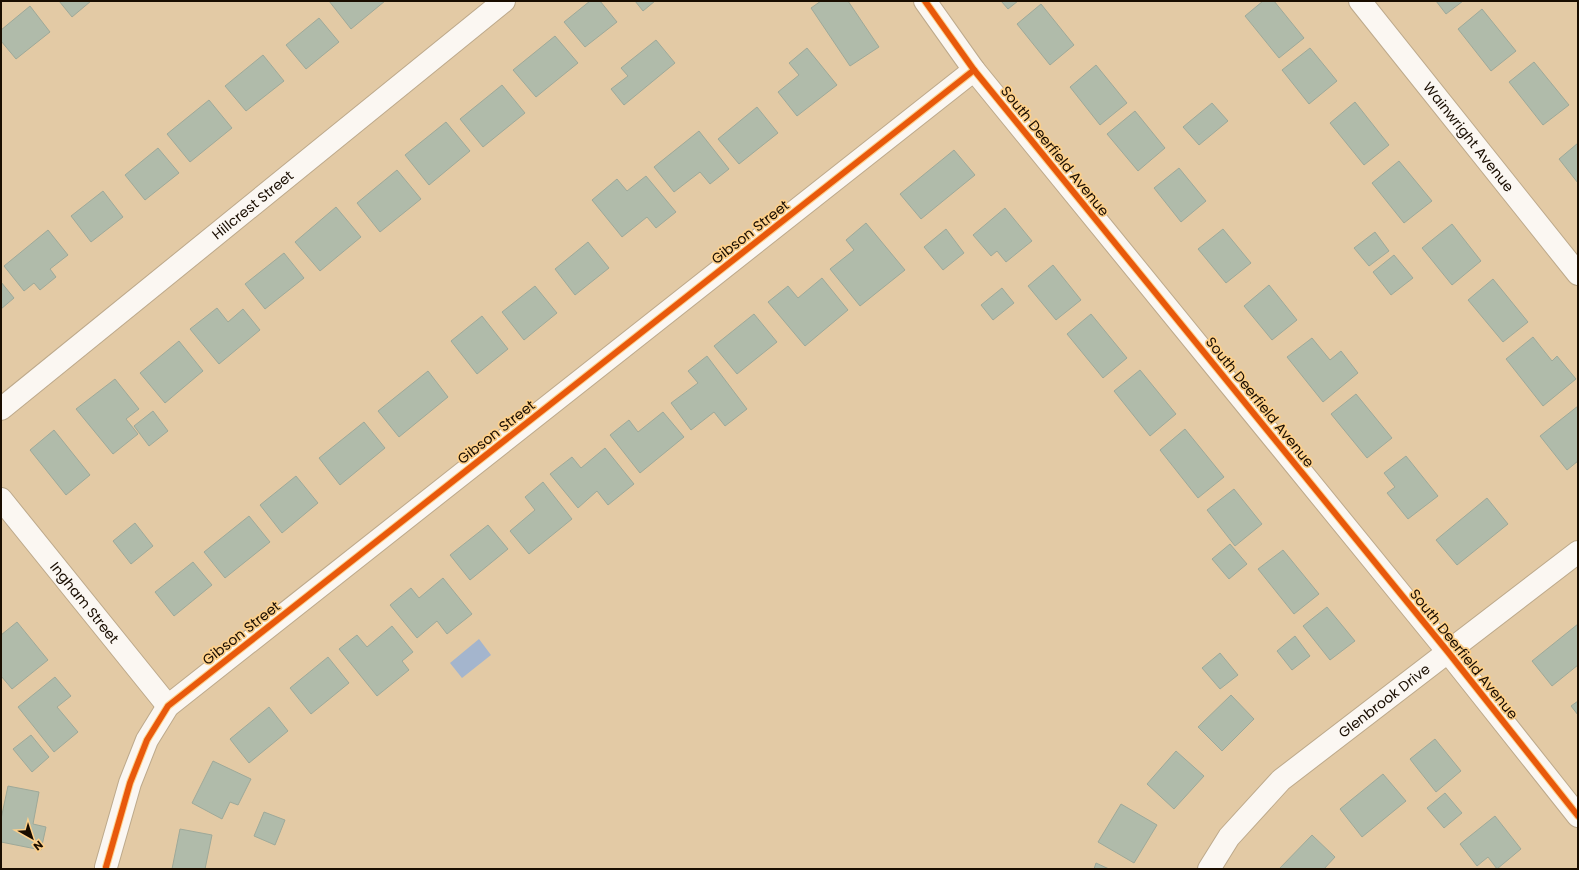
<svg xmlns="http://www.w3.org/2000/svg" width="1579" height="870" viewBox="0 0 1579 870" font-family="Poppins,sans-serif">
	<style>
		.water { fill: #a4b5cd }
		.building { fill: #b0bbaa; stroke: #9ea999 }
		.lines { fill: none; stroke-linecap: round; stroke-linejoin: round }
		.minor-casing { stroke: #bda98b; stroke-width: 24 }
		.minor { stroke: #fbf7f2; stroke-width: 22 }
		.cycleway-casing { stroke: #fdd08b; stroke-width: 8 }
		.cycleway { stroke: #e8590c; stroke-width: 6 }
		.labels { text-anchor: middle; stroke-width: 3.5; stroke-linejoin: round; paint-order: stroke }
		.street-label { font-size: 14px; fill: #190d00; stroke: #fdd08b }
	</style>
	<rect width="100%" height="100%" fill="#e3caa5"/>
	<polygon class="water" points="479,639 491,655 462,678 450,663"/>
	<g class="building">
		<polygon points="59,1 91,1 72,17"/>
		<polygon points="329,1 385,1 351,29"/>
		<polygon points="590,1 600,1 617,22 585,47 564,22"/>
		<polygon points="635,1 655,1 643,11"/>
		<polygon points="821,1 848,1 879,47 850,66 811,8"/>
		<polygon points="1001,1 1018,1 1008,9"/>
		<polygon points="1263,1 1274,1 1304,38 1279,58 1245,16"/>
		<polygon points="1436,1 1463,1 1446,14"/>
		<polygon points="1041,4 1074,45 1050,65 1017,24"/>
		<polygon points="30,6 50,32 16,59 1,41 1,30"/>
		<polygon points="1482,9 1516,51 1491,71 1458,29"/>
		<polygon points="319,18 339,42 306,69 286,45"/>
		<polygon points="555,36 578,63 536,97 513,70"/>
		<polygon points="656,40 675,63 624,105 611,89 628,76 621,68"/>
		<polygon points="807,48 837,85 797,116 778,92 799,75 789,63"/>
		<polygon points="1310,48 1337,81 1309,104 1282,70"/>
		<polygon points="263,55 284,81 246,111 225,86"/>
		<polygon points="1534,62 1569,105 1543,125 1509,82"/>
		<polygon points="1096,65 1127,103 1100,125 1070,87"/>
		<polygon points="502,85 525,113 483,147 460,119"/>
		<polygon points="209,100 232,128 190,162 167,134"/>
		<polygon points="1355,102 1389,145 1364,165 1330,123"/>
		<polygon points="1212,103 1228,121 1199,145 1183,127"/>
		<polygon points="757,107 778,133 739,164 718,139"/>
		<polygon points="1135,111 1165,148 1138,171 1107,134"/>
		<polygon points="446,122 470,151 429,185 405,155"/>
		<polygon points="699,131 729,169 710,184 700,172 674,192 654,167"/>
		<polygon points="1578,143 1578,183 1559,159"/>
		<polygon points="158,148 179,173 145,200 125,175"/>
		<polygon points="954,150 975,175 921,219 900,194"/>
		<polygon points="1399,161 1432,201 1404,223 1372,183"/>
		<polygon points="1179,168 1206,201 1181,222 1154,188"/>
		<polygon points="397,170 421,199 380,232 357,203"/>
		<polygon points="646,176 676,212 656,228 647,217 622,237 592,200 617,179 627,191"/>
		<polygon points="103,191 123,217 91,242 71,216"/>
		<polygon points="336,207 361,237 320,271 295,242"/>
		<polygon points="1005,208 1032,241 1006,262 997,251 991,256 973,235"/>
		<polygon points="866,223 905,270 860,306 830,269 854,250 846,240"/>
		<polygon points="1452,224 1481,261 1452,285 1422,248"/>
		<polygon points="946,229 964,253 943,270 924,247"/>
		<polygon points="1223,229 1251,263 1226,283 1198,249"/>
		<polygon points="48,230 68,255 50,269 56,277 40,290 34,283 24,291 4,266"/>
		<polygon points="1375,232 1389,251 1369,266 1354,248"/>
		<polygon points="588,242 609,268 575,295 555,269"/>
		<polygon points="284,253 304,278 265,309 245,284"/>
		<polygon points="1394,255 1413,278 1391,295 1373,272"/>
		<polygon points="1053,265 1081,300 1056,320 1028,286"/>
		<polygon points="822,278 848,310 805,346 768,302 788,286 798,298"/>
		<polygon points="1493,279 1528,322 1503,342 1468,300"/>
		<polygon points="1,282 14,298 1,309"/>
		<polygon points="1269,285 1297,320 1272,340 1244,306"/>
		<polygon points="535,286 557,313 524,340 502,312"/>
		<polygon points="1002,288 1014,303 993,320 981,305"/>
		<polygon points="217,308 228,322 243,309 260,330 219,364 190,329"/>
		<polygon points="754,314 777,342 737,374 714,346"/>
		<polygon points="1091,314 1127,358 1103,378 1067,334"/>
		<polygon points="482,316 508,349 477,374 451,341"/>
		<polygon points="1533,337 1552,361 1557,356 1576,379 1543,406 1506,359"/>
		<polygon points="1312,338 1330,360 1341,351 1358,373 1323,402 1287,357"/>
		<polygon points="179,341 203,371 165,403 140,373"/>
		<polygon points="707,356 747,409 725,426 714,412 691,430 671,403 698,383 688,371"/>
		<polygon points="1140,370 1176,414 1150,436 1114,391"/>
		<polygon points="428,371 448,397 399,437 378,411"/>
		<polygon points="115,379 139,409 126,419 138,434 113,454 76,409"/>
		<polygon points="1356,394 1392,438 1367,458 1331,414"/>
		<polygon points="1578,406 1578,461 1567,470 1540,436"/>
		<polygon points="153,411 168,431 149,446 134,426"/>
		<polygon points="663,412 684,437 640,473 610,435 629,420 638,432"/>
		<polygon points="364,422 385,448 340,485 319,458"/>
		<polygon points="1185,429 1224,477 1198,498 1160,450"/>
		<polygon points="54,430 90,475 66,495 30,450"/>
		<polygon points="605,448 634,484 608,505 597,491 578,508 550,474 572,457 581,468"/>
		<polygon points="1406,456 1438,496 1408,519 1387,493 1395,487 1384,473"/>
		<polygon points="296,476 318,503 282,533 260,505"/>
		<polygon points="543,482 572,519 529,554 510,531 535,510 525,497"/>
		<polygon points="1234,489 1262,524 1235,546 1207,510"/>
		<polygon points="1487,498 1508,524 1457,565 1436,540"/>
		<polygon points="249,516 270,542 225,578 204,552"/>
		<polygon points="135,523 153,546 131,564 113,541"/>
		<polygon points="488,525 508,549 470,580 450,555"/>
		<polygon points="1230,544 1247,564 1229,579 1212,559"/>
		<polygon points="1283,550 1319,594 1294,614 1258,569"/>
		<polygon points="193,562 212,585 174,616 155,592"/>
		<polygon points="443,578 472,614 447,634 437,621 417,638 390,605 411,588 419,598"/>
		<polygon points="1327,607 1355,641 1330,660 1303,626"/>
		<polygon points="17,622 48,660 12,689 1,676 1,635"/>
		<polygon points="1578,624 1578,665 1552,686 1532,661"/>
		<polygon points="392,626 413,652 402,661 409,670 377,696 339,649 357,635 367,647"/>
		<polygon points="1295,636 1310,656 1292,670 1277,651"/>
		<polygon points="1220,653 1238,675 1220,689 1202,668"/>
		<polygon points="328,657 349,683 311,714 290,688"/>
		<polygon points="55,677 71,696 57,707 78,732 54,752 18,707"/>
		<polygon points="1231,695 1254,719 1222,751 1198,727"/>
		<polygon points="1578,701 1578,715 1571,706"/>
		<polygon points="269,707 288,731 249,763 230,739"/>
		<polygon points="31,735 49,757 32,772 13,749"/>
		<polygon points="1435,739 1461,771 1436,792 1410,759"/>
		<polygon points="1176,751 1204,776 1174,809 1147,784"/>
		<polygon points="213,761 251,779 238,805 230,802 222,819 192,803"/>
		<polygon points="1383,774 1406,801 1362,837 1340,809"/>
		<polygon points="8,786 39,792 33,824 46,827 41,850 1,842 1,819"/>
		<polygon points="1445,793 1462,813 1444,828 1427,808"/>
		<polygon points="1121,804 1157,825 1134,863 1098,842"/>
		<polygon points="264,812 285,820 275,845 254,836"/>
		<polygon points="1495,816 1521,849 1497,869 1488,857 1477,866 1460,844"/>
		<polygon points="180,829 212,835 205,869 172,869"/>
		<polygon points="1312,835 1335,857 1324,869 1279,869"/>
		<polygon points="1096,863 1109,869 1094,869"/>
	</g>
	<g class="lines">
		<defs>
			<g id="minor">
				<polyline points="925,1 974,70 1448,652 1578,816"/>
				<path id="s1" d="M1360 1 1578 274"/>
				<path id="s2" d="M1 409 504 1"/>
				<path id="s3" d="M1 499 168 706"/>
				<polyline points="106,867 130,783 147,740 168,706 974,70"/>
				<path id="s4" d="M1209 869 1229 837 1281 780 1578 552"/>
			</g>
		</defs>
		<use href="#minor" class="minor-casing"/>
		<use href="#minor" class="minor"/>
		<defs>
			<g id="cycleway">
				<polyline points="925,1 974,70 1448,652 1578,816"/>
				<polyline points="106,867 130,783 147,740 168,706 974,70"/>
			</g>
		</defs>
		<use href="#cycleway" class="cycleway-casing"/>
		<use href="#cycleway" class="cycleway"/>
	</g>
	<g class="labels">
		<g class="street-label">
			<text dy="5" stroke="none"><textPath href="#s1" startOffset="174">Wainwright Avenue</textPath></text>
			<text transform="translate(1055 151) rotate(51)" y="5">South Deerfield Avenue</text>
			<text dy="5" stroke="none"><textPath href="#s2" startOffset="324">Hillcrest Street</textPath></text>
			<text transform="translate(750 232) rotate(-38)" y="5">Gibson Street</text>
			<text transform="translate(1260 402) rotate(51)" y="5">South Deerfield Avenue</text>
			<text transform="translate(496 432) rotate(-38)" y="5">Gibson Street</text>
			<text dy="5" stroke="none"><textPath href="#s3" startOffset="133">Ingham Street</textPath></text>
			<text transform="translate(241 633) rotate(-38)" y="5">Gibson Street</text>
			<text transform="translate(1464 654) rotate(51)" y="5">South Deerfield Avenue</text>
			<text dy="5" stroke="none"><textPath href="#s4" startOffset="245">Glenbrook Drive</textPath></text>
		</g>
	</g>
	<rect width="1579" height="870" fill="none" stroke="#190d00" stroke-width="4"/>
	<g transform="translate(32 838) rotate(141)" stroke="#fdd08b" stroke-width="3" paint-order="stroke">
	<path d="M0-3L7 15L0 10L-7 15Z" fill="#190d00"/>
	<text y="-6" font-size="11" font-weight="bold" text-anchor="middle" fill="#190d00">N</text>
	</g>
</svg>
